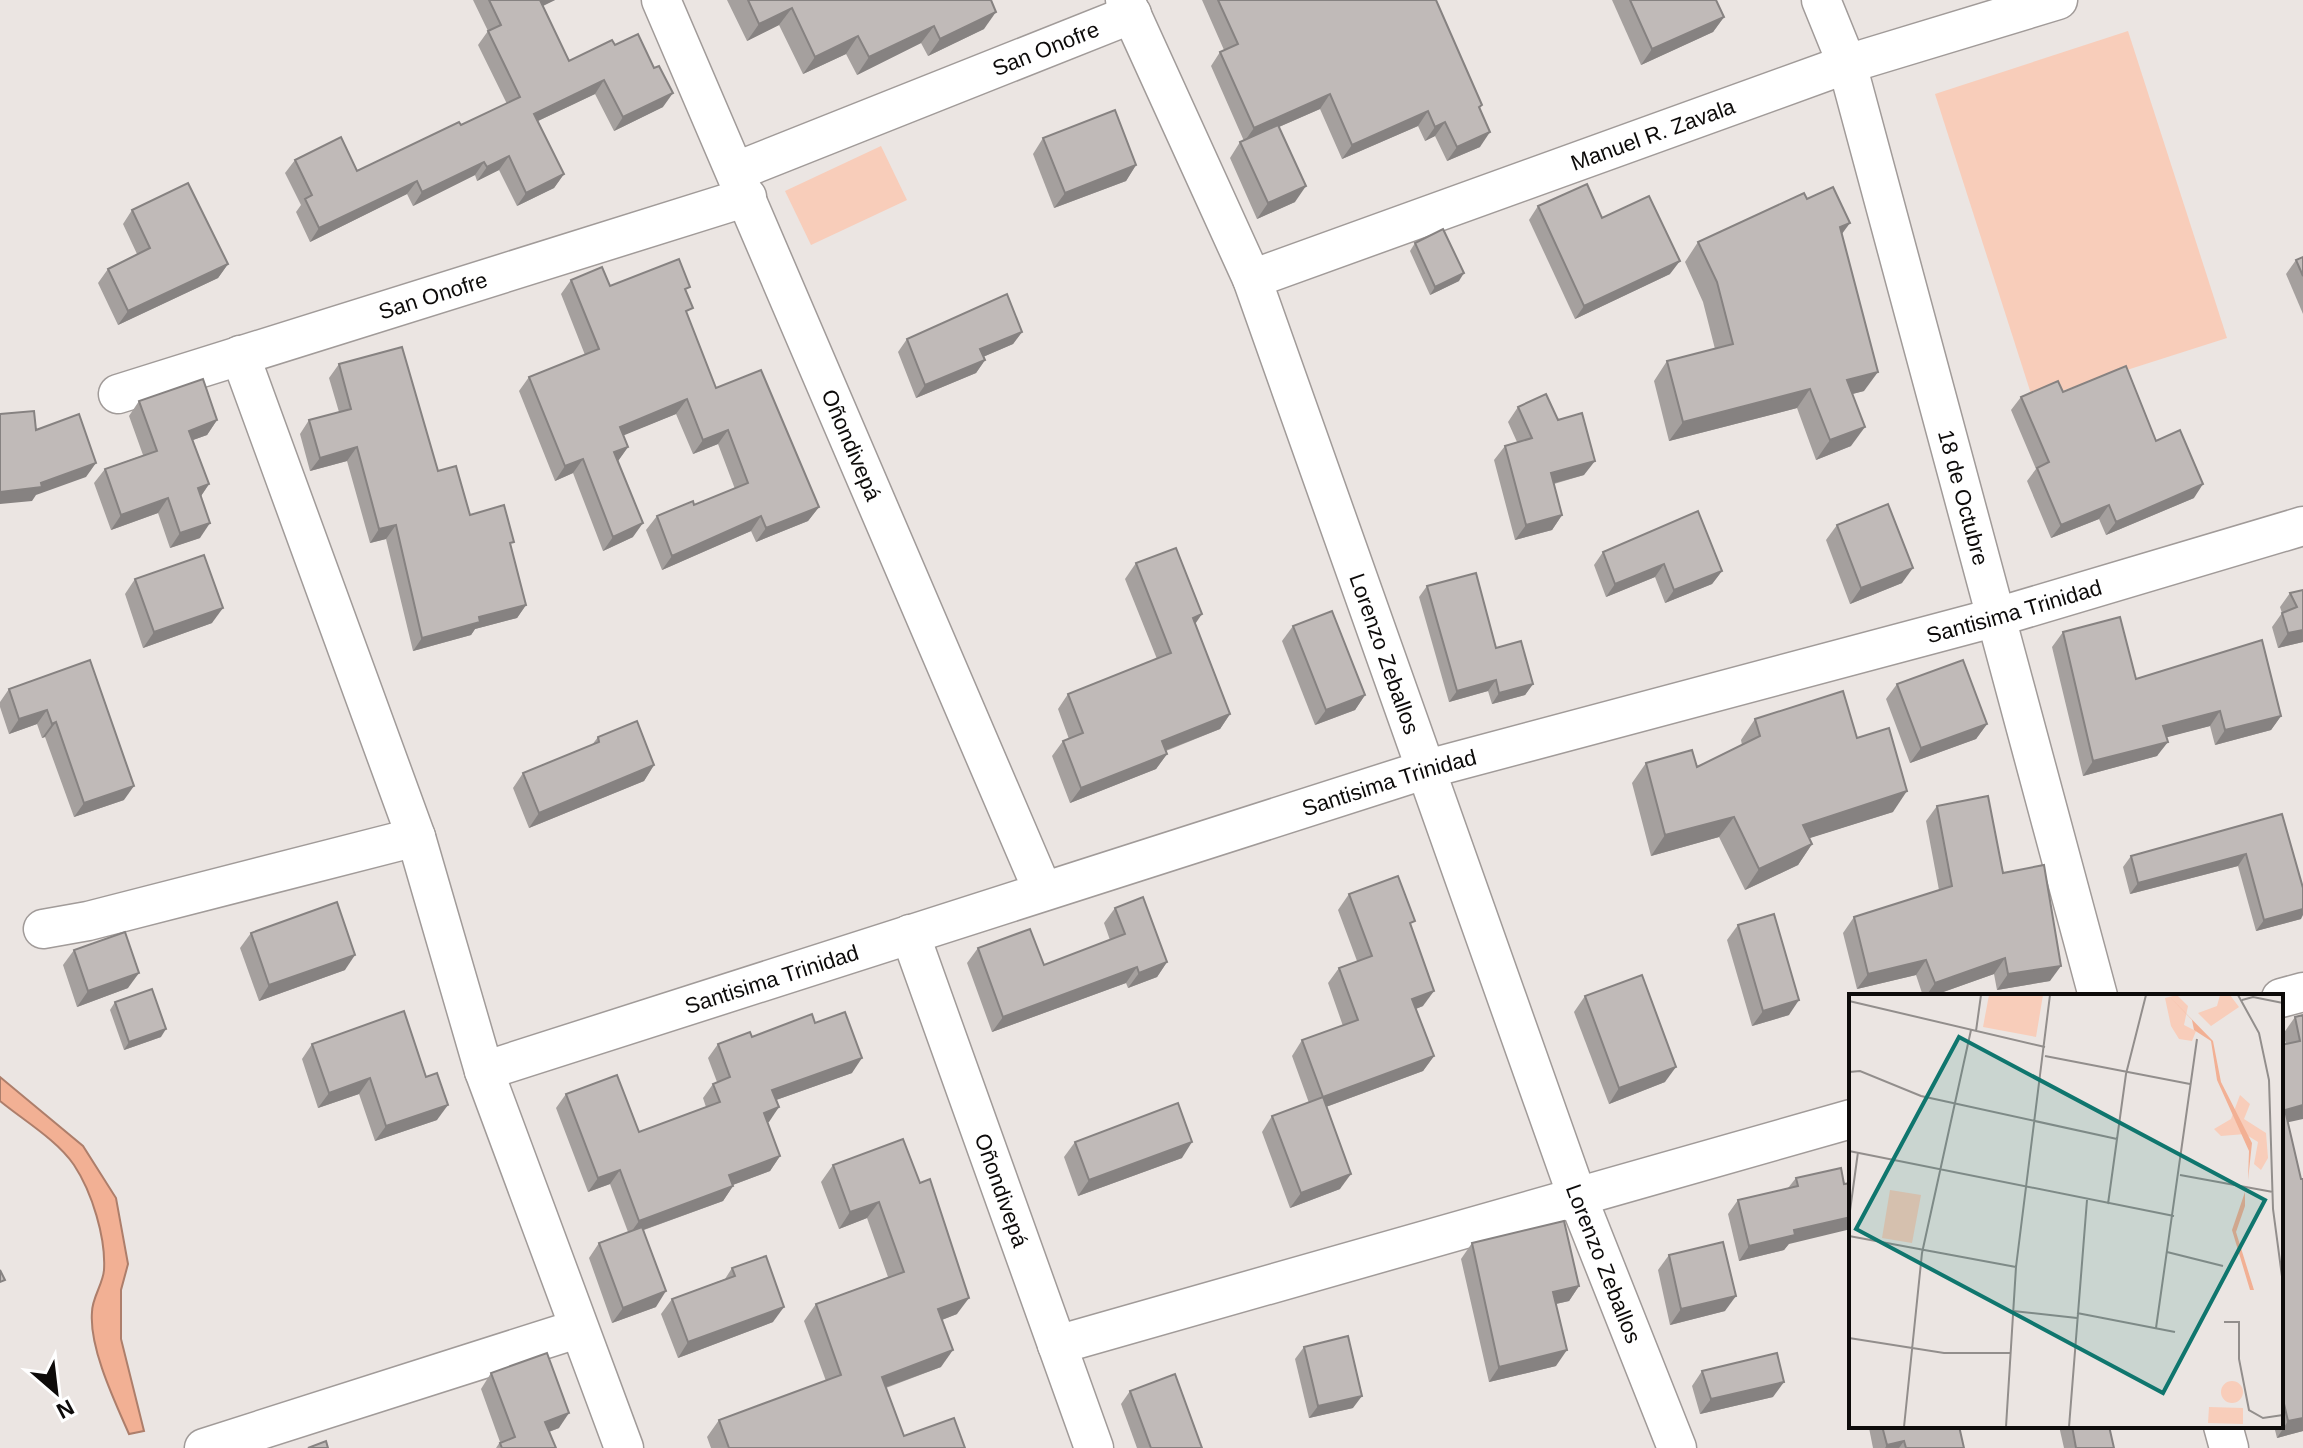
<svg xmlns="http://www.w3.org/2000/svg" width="2303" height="1448" viewBox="0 0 2303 1448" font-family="Helvetica,sans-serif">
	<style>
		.green { fill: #f8cdba }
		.water { fill: #f2b094; stroke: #ad7e6b; stroke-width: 2 }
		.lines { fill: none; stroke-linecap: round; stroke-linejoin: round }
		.minor-casing { stroke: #a19b99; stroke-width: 41 }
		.minor { stroke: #fff; stroke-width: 38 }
		.wall { fill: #a5a09e }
		.shaded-wall { fill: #868281 }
		.building { fill: #c0bab8; stroke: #868281; stroke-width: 2 }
		.labels { text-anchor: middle; stroke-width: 8; stroke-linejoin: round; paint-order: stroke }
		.street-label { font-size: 22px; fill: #0d0b0a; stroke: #fff }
		.inset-road { fill: none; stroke: #928e8c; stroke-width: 2 }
		.view { fill: #0f766e; fill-opacity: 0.15; stroke: #0f766e; stroke-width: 4 }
		.inset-edge { fill: none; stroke: #0d0b0a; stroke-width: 4 }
	</style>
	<rect width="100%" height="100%" fill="#ebe5e2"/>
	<g class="green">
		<polygon points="2128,31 2227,338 2033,400 1935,94"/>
		<polygon points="881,146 907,200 811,245 785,191"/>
	</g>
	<path class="water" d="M0 1077 83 1146 116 1198 128 1264 121 1290V1339L144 1431 129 1434C115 1402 89 1348 92 1312 92 1298 103 1284 104 1270 106 1238 92 1192 74 1165 57 1140 23 1120 0 1101Z"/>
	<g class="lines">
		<defs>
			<g id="minor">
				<path id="s1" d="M661 0 1042 889"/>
				<path id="s2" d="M1125 0 1252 279 1577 1196 1677 1448"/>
				<path id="s3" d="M1821 0 1847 64 2098 996"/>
				<path id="s4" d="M737 171 1132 14"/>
				<path id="s5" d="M1252 279 1847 64 2058 0"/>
				<polyline points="240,355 416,837 484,1071 624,1448"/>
				<path id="s6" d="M118 394 747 197"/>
				<polyline points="43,929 88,921 416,837"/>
				<path id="s7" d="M910 934 1094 1448"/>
				<polyline points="2281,998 2303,992"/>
				<path id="s8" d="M484 1071 1427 769 1997 617 2303 526"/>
				<polyline points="1057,1345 1851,1119"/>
				<polyline points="2223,1426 2229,1448"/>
				<polyline points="204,1448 577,1329"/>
			</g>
		</defs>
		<use href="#minor" class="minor-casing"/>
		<use href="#minor" class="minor"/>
	</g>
	<g class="wall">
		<polygon points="473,0 555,0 543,6 569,61 615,45 663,107 614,131 595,94 538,121 564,174 554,188 517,206 499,170 477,181 475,175 413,206 407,194 310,242 296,212 301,205 285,173 295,160 357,171 461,125 507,104 478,45 488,31"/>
		<polygon points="727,0 991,0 984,29 928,56 921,43 857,75 846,54 803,74 779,25 747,41"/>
		<polygon points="1202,0 1436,0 1482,105 1480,108 1480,147 1447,161 1435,136 1425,141 1418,126 1342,159 1320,109 1279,127 1295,202 1257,219 1230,158 1240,142 1244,141 1211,66 1220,52 1224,50"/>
		<polygon points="1612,0 1716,0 1724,17 1713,32 1641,65"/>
		<polygon points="1043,138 1136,165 1126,181 1054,208 1033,154"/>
		<polygon points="1807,199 1842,233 1864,391 1852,394 1851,446 1816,460 1797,408 1669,441 1654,381 1667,361 1715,349 1703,302 1685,262 1698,242"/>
		<polygon points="1538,206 1602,218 1670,274 1575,319 1529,220"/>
		<polygon points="132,210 228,264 218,278 118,325 98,283 108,269 137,254 123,224"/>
		<polygon points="1415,243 1459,281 1430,295 1410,251"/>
		<polygon points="2303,257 2303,314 2286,274 2296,260"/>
		<polygon points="571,280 610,286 686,292 687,315 716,388 819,507 808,521 756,542 751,531 662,570 646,530 657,516 694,505 735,489 718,444 693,454 676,414 623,435 628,447 618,461 633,537 603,551 573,473 555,481 519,391 529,377 585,355 561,294"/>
		<polygon points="1022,332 1013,344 983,357 985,360 976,373 916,398 898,352 907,339"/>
		<polygon points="339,364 438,471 470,515 511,547 526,605 517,618 475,629 471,635 413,651 386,539 370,543 347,461 310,471 300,434 309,420 339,412 329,378"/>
		<polygon points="2063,392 2156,441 2194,498 2106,535 2099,519 2051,538 2027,481 2036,469 2011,410 2021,397"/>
		<polygon points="139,401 217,420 207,435 193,440 209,484 201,496 200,538 170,548 158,513 111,530 94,483 105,469 143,455 129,416"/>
		<polygon points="1518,407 1584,475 1554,484 1562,515 1552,530 1515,540 1494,460 1505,446 1517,442 1508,422"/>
		<polygon points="1837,525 1902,583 1850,604 1826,540"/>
		<polygon points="1603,552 1722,571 1712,584 1665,603 1655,577 1606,597 1594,565"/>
		<polygon points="1136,563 1195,624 1230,714 1220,729 1166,751 1167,754 1156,769 1070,803 1052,756 1063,741 1069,739 1058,709 1068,694 1157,659 1125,579"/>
		<polygon points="135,579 212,623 143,648 125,594"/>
		<polygon points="1427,586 1496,648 1533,684 1525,695 1492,704 1488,691 1449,702 1419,597"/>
		<polygon points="2303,590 2303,642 2278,648 2272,627 2282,613 2280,607 2290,593"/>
		<polygon points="1293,626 1365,695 1355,710 1315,725 1282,641"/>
		<polygon points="2063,632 2136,679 2281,716 2271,730 2215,745 2210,726 2166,737 2157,756 2083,776 2052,647"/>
		<polygon points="90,660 124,800 74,817 45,737 42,738 37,724 9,734 0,707 0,702 9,689"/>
		<polygon points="1897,684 1987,724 1976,739 1910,763 1886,699"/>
		<polygon points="1755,719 1857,738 1893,812 1809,838 1812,844 1798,865 1745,890 1719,837 1651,856 1632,783 1646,763 1697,767 1742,745 1741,740"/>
		<polygon points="598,737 654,765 644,781 529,828 513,788 523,773 592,745"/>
		<polygon points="1937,806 2003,873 2050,981 1997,990 1994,974 1932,996 1923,996 1916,975 1857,989 1843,933 1854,917 1939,890 1926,821"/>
		<polygon points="2282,814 2301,919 2256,931 2238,866 2130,894 2123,867 2131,856"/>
		<polygon points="1349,894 1411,927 1423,1006 1416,1009 1434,1056 1423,1071 1326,1107 1340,1189 1290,1208 1262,1132 1272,1116 1309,1103 1292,1056 1302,1040 1343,1026 1328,983 1339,968 1357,961 1338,910"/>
		<polygon points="1115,908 1167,962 1157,977 1128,988 1126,983 992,1032 967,963 978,948 1044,965 1110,940 1104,923"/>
		<polygon points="1738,925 1789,1015 1752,1026 1727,940"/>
		<polygon points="251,933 345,970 259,1001 240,948"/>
		<polygon points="74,950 128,988 77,1007 63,965"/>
		<polygon points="1585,996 1665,1082 1609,1104 1574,1012"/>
		<polygon points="115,1002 161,1037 124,1050 110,1010"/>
		<polygon points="2303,1015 2288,1122 2303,1431 2277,1438 2274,1426 2281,1426 2281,1045 2286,1044 2283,1034 2295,1017"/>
		<polygon points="815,1023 852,1073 776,1100 779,1107 767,1122 780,1156 770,1171 733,1185 733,1186 723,1201 644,1230 656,1307 612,1323 589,1258 599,1243 628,1232 610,1184 588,1192 556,1108 566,1094 639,1132 706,1107 703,1098 713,1084 717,1082 708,1058 718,1044"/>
		<polygon points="312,1044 437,1120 375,1141 359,1094 318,1108 302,1059"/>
		<polygon points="903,1139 957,1314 942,1320 941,1367 886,1388 904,1436 965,1448 711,1448 707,1437 719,1420 826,1381 804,1321 816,1304 888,1277 867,1218 839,1229 821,1182 833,1165"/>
		<polygon points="1075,1142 1182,1158 1078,1196 1064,1157"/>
		<polygon points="1841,1168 1784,1250 1739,1261 1728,1214 1738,1200 1788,1188 1796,1178"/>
		<polygon points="1472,1243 1579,1286 1569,1301 1556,1304 1556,1366 1489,1382 1461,1259"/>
		<polygon points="1669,1255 1725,1311 1670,1325 1658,1270"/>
		<polygon points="732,1268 773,1322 678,1358 661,1314 672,1299 725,1279"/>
		<polygon points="1304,1347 1353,1408 1309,1418 1295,1359"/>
		<polygon points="1702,1371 1773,1397 1700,1414 1692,1386"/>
		<polygon points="491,1373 559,1428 549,1432 556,1448 496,1448 500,1442 481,1389"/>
		<polygon points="1130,1391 1202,1448 1137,1448 1121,1404"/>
		<polygon points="1870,1426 1959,1426 1964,1448 1873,1448 1869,1428"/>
		<polygon points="2059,1426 2109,1426 2114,1448 2064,1448"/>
	</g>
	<g class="shaded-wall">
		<polygon points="538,0 555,0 530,12"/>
		<polygon points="792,8 779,25 747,41 759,24"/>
		<polygon points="996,12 984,29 928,56 940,39"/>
		<polygon points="1724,17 1713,32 1641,65 1652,49"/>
		<polygon points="934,26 921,43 857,75 869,57"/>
		<polygon points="858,36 846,54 803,74 815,57"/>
		<polygon points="604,80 595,94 525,127 534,114"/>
		<polygon points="673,93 663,107 614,131 623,117"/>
		<polygon points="1330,94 1320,109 1244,142 1254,128"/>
		<polygon points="1428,111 1418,126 1342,159 1352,145"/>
		<polygon points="1445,122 1435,136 1425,141 1435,127"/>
		<polygon points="1490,132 1480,147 1447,161 1457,147"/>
		<polygon points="509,156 499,170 477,181 487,167"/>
		<polygon points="484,162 475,175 413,206 422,192"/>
		<polygon points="1136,165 1126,181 1054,208 1065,193"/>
		<polygon points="564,174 554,188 517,206 526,193"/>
		<polygon points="417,181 407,194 310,242 319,228"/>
		<polygon points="1306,186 1295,202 1257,219 1268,203"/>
		<polygon points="1850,223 1836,242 1840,227"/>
		<polygon points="1680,261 1670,274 1575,319 1584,306"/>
		<polygon points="228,264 218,278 118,325 128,311"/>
		<polygon points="1464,273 1459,281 1430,295 1435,287"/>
		<polygon points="1022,332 1013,344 971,362 980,349"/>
		<polygon points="985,360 976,373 916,398 925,385"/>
		<polygon points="1878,372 1864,391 1833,399 1847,380"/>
		<polygon points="1810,389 1797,408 1669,441 1683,422"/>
		<polygon points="687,399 676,414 610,441 620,427"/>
		<polygon points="217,420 207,435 179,445 189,431"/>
		<polygon points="1865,427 1851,446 1816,460 1830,440"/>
		<polygon points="728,430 718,444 693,454 703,440"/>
		<polygon points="357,447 347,461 310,471 320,458"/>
		<polygon points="628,447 618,461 614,452"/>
		<polygon points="583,459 573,473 555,481 565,466"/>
		<polygon points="1595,461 1584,475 1540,487 1551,473"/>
		<polygon points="96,463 86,477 36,495 32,501 0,504 0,492 41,483"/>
		<polygon points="209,484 199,499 198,488"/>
		<polygon points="2203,484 2194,498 2106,535 2116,522"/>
		<polygon points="168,498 158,513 111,530 121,515"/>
		<polygon points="2109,505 2099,519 2051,538 2061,525"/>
		<polygon points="819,507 808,521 756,542 766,528"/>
		<polygon points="1562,515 1552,530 1515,540 1526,525"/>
		<polygon points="761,516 751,531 662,570 672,556"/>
		<polygon points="210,523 200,538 170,548 180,533"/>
		<polygon points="643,523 633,537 603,551 613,537"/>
		<polygon points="396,525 386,539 370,543 379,529"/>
		<polygon points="1664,564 1655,577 1606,597 1615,584"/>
		<polygon points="1913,568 1902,583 1850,604 1861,588"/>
		<polygon points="1722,571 1712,584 1665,603 1674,590"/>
		<polygon points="526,605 517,618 475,629 471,635 413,651 422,638 479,617"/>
		<polygon points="223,608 212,623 143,648 154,632"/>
		<polygon points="1202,614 1191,630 1193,618"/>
		<polygon points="2303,630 2303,642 2278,648 2288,633"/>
		<polygon points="1496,680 1488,691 1449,702 1457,691"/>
		<polygon points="1533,684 1525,695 1492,704 1499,693"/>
		<polygon points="1365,695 1355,710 1315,725 1326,710"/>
		<polygon points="47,710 37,724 9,734 19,719"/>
		<polygon points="2220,711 2210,726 2153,741 2163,726"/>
		<polygon points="1230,714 1220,729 1151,756 1162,741"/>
		<polygon points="2281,716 2271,730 2215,745 2225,730"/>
		<polygon points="56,722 45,737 42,738 52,724"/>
		<polygon points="1987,724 1976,739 1910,763 1921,748"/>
		<polygon points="2168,742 2157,756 2083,776 2093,761"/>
		<polygon points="1167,754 1156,769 1070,803 1081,788"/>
		<polygon points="654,765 644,781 529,828 539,813"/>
		<polygon points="134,786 124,800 74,817 84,803"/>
		<polygon points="1907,791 1893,812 1788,845 1803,825"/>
		<polygon points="1734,817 1719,837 1651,856 1665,835"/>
		<polygon points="1812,844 1798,865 1745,890 1759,869"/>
		<polygon points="2246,854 2238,866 2130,894 2138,883"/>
		<polygon points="2303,909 2303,915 2301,919 2256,931 2264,920"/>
		<polygon points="355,955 345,970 259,1001 269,985"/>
		<polygon points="2005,958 1994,974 1932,996 1926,996 1935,983"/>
		<polygon points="1926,960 1916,975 1857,989 1868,974"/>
		<polygon points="1167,962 1157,977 1128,988 1139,973"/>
		<polygon points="2061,966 2050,981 1997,990 2008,974"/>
		<polygon points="1137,967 1126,983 992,1032 1003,1017"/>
		<polygon points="139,973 128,988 77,1007 88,991"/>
		<polygon points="1434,991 1423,1006 1402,1014 1412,999"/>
		<polygon points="1799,1000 1789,1015 1752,1026 1763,1011"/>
		<polygon points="166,1029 161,1037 124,1050 129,1042"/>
		<polygon points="1434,1056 1423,1071 1312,1112 1323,1097"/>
		<polygon points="862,1058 852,1073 762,1105 772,1090"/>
		<polygon points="1676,1067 1665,1082 1609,1104 1619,1088"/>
		<polygon points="370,1078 359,1094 318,1108 329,1093"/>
		<polygon points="448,1105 437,1120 375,1141 386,1126"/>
		<polygon points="2303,1105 2303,1119 2281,1124 2285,1110"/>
		<polygon points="779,1107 769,1122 754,1127 764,1113"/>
		<polygon points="1192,1142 1182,1158 1078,1196 1089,1180"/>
		<polygon points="780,1156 770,1171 719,1190 729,1175"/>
		<polygon points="620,1170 610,1184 588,1192 598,1178"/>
		<polygon points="1351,1174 1340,1189 1290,1208 1301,1193"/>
		<polygon points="733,1186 723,1201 629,1235 639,1221"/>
		<polygon points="879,1202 867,1218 839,1229 850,1212"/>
		<polygon points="1851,1217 1851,1229 1789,1244 1784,1250 1739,1261 1749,1246 1794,1230"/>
		<polygon points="1579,1286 1569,1301 1542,1307 1553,1292"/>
		<polygon points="666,1291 656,1307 612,1323 623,1308"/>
		<polygon points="1736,1296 1725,1311 1670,1325 1681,1309"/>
		<polygon points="969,1298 957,1314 926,1326 938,1309"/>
		<polygon points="784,1307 773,1322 678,1358 688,1342"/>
		<polygon points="953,1350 941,1367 870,1393 882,1377"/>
		<polygon points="1567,1350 1556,1366 1489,1382 1499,1367"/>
		<polygon points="1784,1382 1773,1397 1700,1414 1711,1399"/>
		<polygon points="1362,1396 1353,1408 1309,1418 1318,1406"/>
		<polygon points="569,1413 559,1428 535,1437 545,1422"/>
		<polygon points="2303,1418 2303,1431 2277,1438 2288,1421"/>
		<polygon points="1904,1441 1899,1448 1885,1448 1887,1445"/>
	</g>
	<g class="building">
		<polygon points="489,0 540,0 569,61 612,40 615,45 638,34 654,68 659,66 673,93 623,117 604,80 534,114 564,174 526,193 509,156 487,167 484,162 422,192 417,181 319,228 305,199 312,195 295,160 341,137 357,171 459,122 461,125 520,97 488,31 501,25"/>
		<polygon points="748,0 991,0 996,12 940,39 934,26 869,57 858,36 815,57 792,8 759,24"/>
		<polygon points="1218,0 1436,0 1482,105 1479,107 1490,132 1457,147 1445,122 1435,127 1428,111 1352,145 1330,94 1254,128 1220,52 1238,44"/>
		<polygon points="1630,0 1716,0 1724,17 1652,49"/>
		<polygon points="1115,110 1136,165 1065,193 1043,138"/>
		<polygon points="1278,125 1306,186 1268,203 1240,142"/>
		<polygon points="188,183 228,264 128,311 108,269 150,248 132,210"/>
		<polygon points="1587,184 1602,218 1649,196 1680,261 1584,306 1538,206"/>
		<polygon points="1833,187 1850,223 1840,227 1878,372 1847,380 1865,427 1830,440 1810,389 1683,422 1667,361 1733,344 1717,282 1698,242 1804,193 1807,199"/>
		<polygon points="1443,229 1464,273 1435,287 1415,243"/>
		<polygon points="2303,257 2303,276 2296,260"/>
		<polygon points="679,259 690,287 685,289 693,308 686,311 716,388 761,370 819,507 766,528 761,516 672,556 657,516 693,501 694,505 748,483 728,430 703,440 687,399 620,427 628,447 614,452 643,523 613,537 583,459 565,466 529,377 599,349 571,280 602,267 610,286"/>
		<polygon points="1007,294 1022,332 980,349 985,360 925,385 907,339"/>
		<polygon points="402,347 438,471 456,466 470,515 504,505 514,542 510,543 526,605 479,617 480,622 422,638 396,525 379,529 357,447 320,458 309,420 351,409 339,364"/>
		<polygon points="2126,366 2156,441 2180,430 2203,484 2116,522 2109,505 2061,525 2037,468 2049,462 2021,397 2058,381 2063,392"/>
		<polygon points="203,379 217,420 189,431 209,484 198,488 210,523 180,533 168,498 121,515 105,469 157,451 139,401"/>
		<polygon points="1546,394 1558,420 1582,413 1595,461 1551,473 1562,515 1526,525 1505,446 1532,438 1518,407"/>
		<polygon points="34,411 36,430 79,414 96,463 41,483 42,487 0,492 0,414"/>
		<polygon points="1888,504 1913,568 1861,588 1837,525"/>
		<polygon points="1698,511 1722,571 1674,590 1664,564 1615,584 1603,552"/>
		<polygon points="1176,548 1202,614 1193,618 1230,714 1162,741 1167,754 1081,788 1063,741 1083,733 1068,694 1171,653 1136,563"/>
		<polygon points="204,555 223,608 154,632 135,579"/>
		<polygon points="1476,573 1496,648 1521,641 1533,684 1499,693 1496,680 1457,691 1427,586"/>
		<polygon points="2303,590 2303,630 2288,633 2282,613 2297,607 2290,593"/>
		<polygon points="1332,611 1365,695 1326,710 1293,626"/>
		<polygon points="2120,617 2136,679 2262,640 2281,716 2225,730 2220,711 2163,726 2168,742 2093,761 2063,632"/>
		<polygon points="90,660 134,786 84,803 56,722 52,724 47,710 19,719 9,689"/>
		<polygon points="1963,660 1987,724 1921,748 1897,684"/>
		<polygon points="1843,691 1857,738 1889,728 1907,791 1803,825 1812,844 1759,869 1734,817 1665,835 1646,763 1692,750 1697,767 1760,736 1755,719"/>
		<polygon points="637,721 654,765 539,813 523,773 599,742 598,737"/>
		<polygon points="1988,796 2003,873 2044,865 2061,966 2008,974 2005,958 1935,983 1926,960 1868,974 1854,917 1952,886 1937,806"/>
		<polygon points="2282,814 2303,888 2303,909 2264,920 2246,854 2138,883 2131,856"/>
		<polygon points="1398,876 1415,921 1410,923 1434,991 1412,999 1434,1056 1323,1097 1302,1040 1358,1020 1339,968 1372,956 1349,894"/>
		<polygon points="1143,897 1167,962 1139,973 1137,967 1003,1017 978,948 1030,929 1044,965 1125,934 1115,908"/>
		<polygon points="337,902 355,955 269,985 251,933"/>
		<polygon points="1774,914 1799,1000 1763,1011 1738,925"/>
		<polygon points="125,932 139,973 88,991 74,950"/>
		<polygon points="1642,975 1676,1067 1619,1088 1585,996"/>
		<polygon points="152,989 166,1029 129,1042 115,1002"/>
		<polygon points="404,1011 426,1077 437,1073 448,1105 386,1126 370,1078 329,1093 312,1044"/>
		<polygon points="845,1012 862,1058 772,1090 779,1107 764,1113 780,1156 729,1175 733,1186 639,1221 620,1170 598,1178 566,1094 617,1075 639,1132 720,1102 713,1084 730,1077 718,1044 750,1032 752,1037 812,1014 815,1023"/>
		<polygon points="2303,1015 2303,1105 2285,1110 2301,1179 2303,1179 2303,1418 2288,1421 2281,1391 2281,1045 2300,1041 2295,1017"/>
		<polygon points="1323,1097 1351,1174 1301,1193 1272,1116"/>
		<polygon points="1178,1103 1192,1142 1089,1180 1075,1142"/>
		<polygon points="903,1139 920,1183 930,1179 969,1298 938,1309 953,1350 882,1377 904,1436 954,1418 965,1448 729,1448 719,1420 841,1375 816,1304 904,1272 879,1202 850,1212 833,1165"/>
		<polygon points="1841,1168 1844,1184 1851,1183 1851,1217 1794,1230 1795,1235 1749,1246 1738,1200 1798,1186 1796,1178"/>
		<polygon points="1564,1221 1579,1286 1553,1292 1567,1350 1499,1367 1472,1243"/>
		<polygon points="642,1227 666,1291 623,1308 599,1243"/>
		<polygon points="1723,1242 1736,1296 1681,1309 1669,1255"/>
		<polygon points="766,1256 784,1307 688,1342 672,1299 735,1276 732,1268"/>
		<polygon points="0,1270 5,1280 0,1282"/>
		<polygon points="1348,1336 1362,1396 1318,1406 1304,1347"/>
		<polygon points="547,1353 569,1413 545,1422 556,1448 502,1448 500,1443 515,1437 491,1373"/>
		<polygon points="1777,1353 1784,1382 1711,1399 1702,1371"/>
		<polygon points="1175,1374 1202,1448 1151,1448 1130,1391"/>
		<polygon points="1882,1426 1959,1426 1964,1448 1906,1448 1904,1441 1887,1445"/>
		<polygon points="2072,1426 2109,1426 2114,1448 2076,1448"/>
		<polygon points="326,1441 328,1448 308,1448"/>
	</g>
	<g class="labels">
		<g class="street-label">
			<text dy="8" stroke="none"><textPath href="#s4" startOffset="332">San Onofre</textPath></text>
			<text dy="8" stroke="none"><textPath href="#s5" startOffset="426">Manuel R. Zavala</textPath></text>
			<text dy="8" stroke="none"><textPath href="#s6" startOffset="330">San Onofre</textPath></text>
			<text dy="8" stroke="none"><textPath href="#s1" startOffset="484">Oñondivepá</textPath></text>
			<text dy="8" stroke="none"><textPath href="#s3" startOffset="518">18 de Octubre</textPath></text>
			<text dy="8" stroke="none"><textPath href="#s8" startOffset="1598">Santisima Trinidad</textPath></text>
			<text dy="8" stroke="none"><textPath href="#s2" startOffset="704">Lorenzo Zeballos</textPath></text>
			<text dy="8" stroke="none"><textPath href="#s8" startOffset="950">Santisima Trinidad</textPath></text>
			<text dy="8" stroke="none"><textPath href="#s8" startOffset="302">Santisima Trinidad</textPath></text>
			<text dy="8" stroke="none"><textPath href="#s7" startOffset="272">Oñondivepá</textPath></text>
			<text dy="8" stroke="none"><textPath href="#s2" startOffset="1352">Lorenzo Zeballos</textPath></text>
		</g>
	</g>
	<g transform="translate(1849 994)">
		<rect width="434" height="434" fill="#ebe5e2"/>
		<path d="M140 1H194L187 43 134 33ZM328 1 339 12 335 31 347 37 343 47 330 45 322 32 316 4ZM371 1H381L390 13 362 32 349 19 368 12ZM391 101 401 110 395 125 417 139 419 164 412 176 405 170 409 148 396 140 372 142 365 135 382 125ZM41 196 72 201 63 249 33 244ZM372 398a11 11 0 1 1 22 0a11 11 0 1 1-22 0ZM360 413 394 414V430L359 429Z" fill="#f8cdba"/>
		<path d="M319 1 364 47 372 88 403 149 399 186 400 157 368 86 362 47 345 36 343 26ZM396 198V212L387 238 405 296H401L383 236Z" fill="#f2b094"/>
		<path class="inset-road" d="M389 1 410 39 420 86 424 215 434 290M393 6 404 3 434 9M0 7 196 53M127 37 132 1M196 62 341 90M0 78 11 77 72 102 268 145M0 157 325 222M331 181 424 198M259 210 277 80 297 1M0 224 9 158M0 242 167 273M318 258 374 272M164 317 228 324M228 319 326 338M375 328H390V365L400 416 414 424 434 421M307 334 348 45M0 344 95 359H162M55 433 73 259 122 36M157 433 167 273 201 1M220 433 238 206"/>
		<path class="view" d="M110 43 416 206 314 399 7 235Z"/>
		<rect width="434" height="434" class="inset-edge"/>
	</g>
	<g transform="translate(56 1392) rotate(152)" stroke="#ffffff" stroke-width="6" paint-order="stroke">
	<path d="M0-6L14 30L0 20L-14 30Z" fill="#0d0b0a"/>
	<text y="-12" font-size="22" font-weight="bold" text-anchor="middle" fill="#0d0b0a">N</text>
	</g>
</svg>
